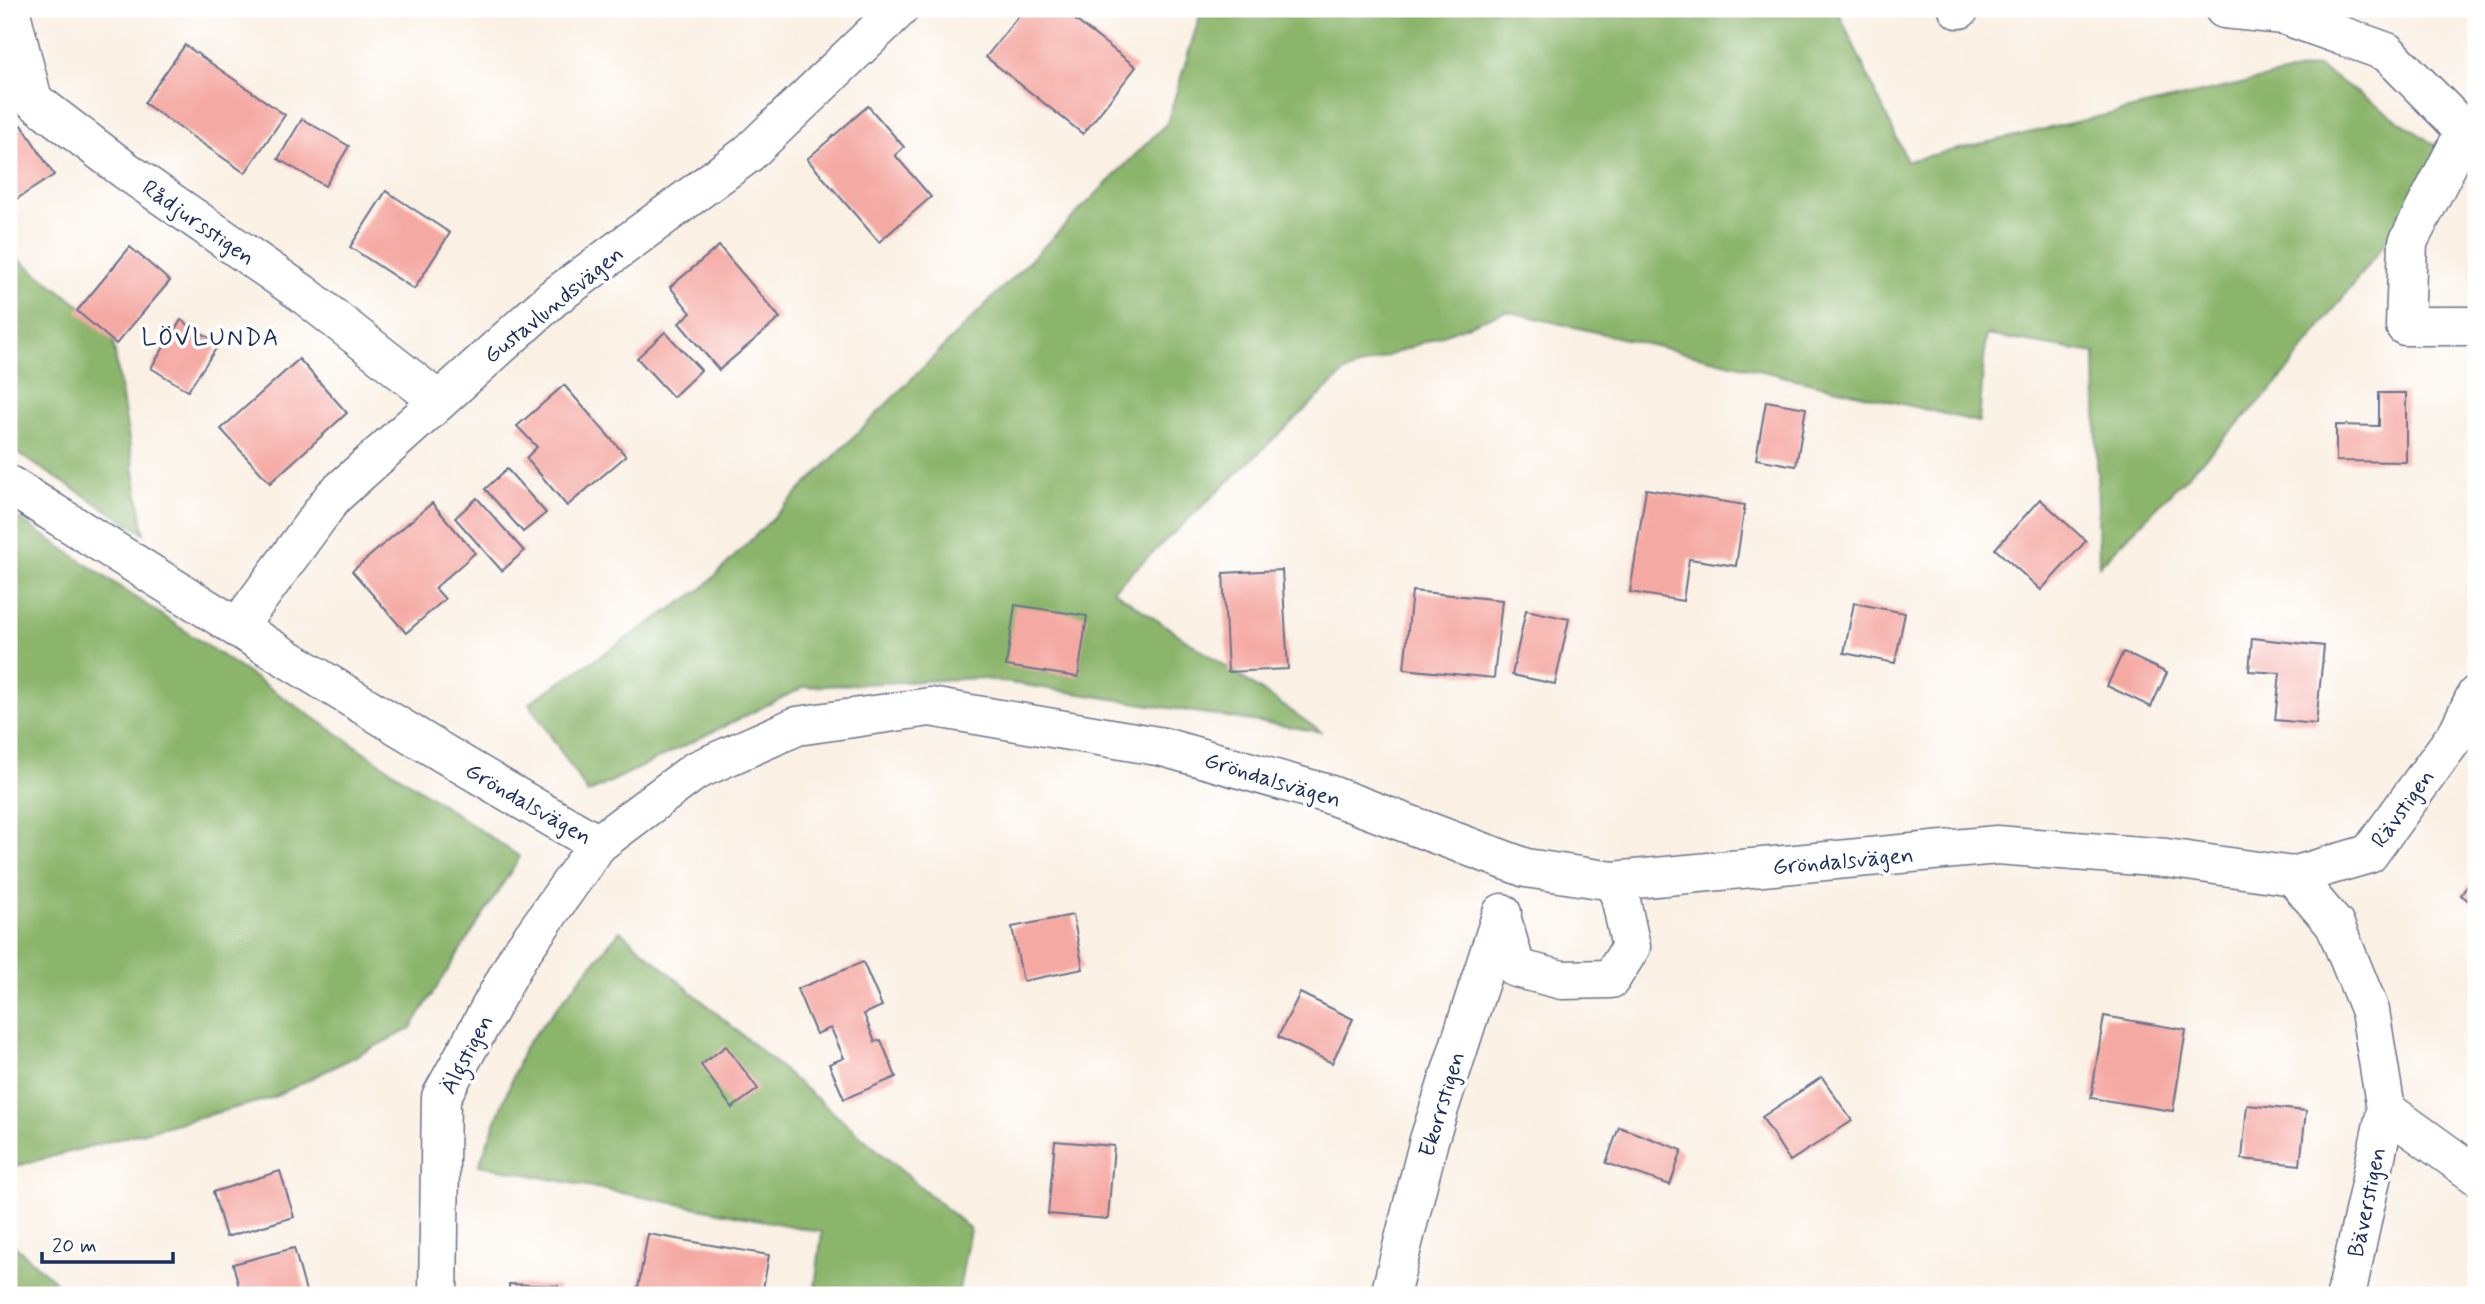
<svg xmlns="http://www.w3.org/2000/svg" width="2485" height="1304" viewBox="0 0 2485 1304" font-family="Mynerve,sans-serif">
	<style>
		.forest { fill: #8cb56c; stroke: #547265; stroke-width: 2 }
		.building { fill: #f5a9a3 }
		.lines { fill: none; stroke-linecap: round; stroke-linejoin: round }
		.street-casing { stroke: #69738d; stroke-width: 41 }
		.street { stroke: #fff; stroke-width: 38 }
		.labels { text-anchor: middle; stroke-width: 7; stroke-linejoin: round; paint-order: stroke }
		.street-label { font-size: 23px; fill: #1b2f5e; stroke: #fff }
		.neighbourhood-label { font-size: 24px; letter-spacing: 2px; fill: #1b2f5e; stroke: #fff }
	</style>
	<rect width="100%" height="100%" fill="#fff"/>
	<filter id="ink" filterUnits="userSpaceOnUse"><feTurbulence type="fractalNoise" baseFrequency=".0143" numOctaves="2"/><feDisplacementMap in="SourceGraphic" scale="14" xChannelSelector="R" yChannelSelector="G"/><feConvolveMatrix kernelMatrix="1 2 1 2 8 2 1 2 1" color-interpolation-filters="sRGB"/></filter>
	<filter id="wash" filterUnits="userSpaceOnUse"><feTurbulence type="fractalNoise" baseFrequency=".00686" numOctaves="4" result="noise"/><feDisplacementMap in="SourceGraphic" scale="28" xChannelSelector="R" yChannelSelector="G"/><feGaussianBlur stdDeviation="1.57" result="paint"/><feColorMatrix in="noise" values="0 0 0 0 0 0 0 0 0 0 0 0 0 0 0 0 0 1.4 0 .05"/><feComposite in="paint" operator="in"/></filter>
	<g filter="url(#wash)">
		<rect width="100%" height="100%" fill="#faf0e3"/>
		<g class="forest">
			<polygon points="1202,9 1837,9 1907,161 2318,66 2451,156 2277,384 2099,566 2095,353 1986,335 1979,422 1506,311 1345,372 1113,590 1322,732 979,678 804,687 588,793 529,703 703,588 1167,123"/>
			<polygon points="9,252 111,329 144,533 9,448"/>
			<polygon points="9,512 520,857 410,1029 272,1098 9,1168"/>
			<polygon points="620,931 970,1229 958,1295 814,1295 822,1232 479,1165 525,1046"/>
			<polygon points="9,1240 9,1241 70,1295 9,1295"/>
		</g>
		<g id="blocks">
			<g class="building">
				<polygon points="1024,9 1061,9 1136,67 1083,134 986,57"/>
				<polygon points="185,45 285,115 245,173 144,103"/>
				<polygon points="868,106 904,147 895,155 931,197 879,242 807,159"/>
				<polygon points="302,119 349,146 325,186 278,159"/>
				<polygon points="22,125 54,175 9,204 9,134"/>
				<polygon points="386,191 450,233 414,289 350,247"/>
				<polygon points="719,246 780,318 719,370 679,323 691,313 670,287"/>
				<polygon points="130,247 170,281 116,344 77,311"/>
				<polygon points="181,320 219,344 188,391 151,368"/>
				<polygon points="665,332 701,370 673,397 637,358"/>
				<polygon points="299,359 347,413 270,483 221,429"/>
				<polygon points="564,385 626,456 567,506 526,458 537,447 517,426"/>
				<polygon points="2379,393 2406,393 2406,462 2336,461 2336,425 2379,426"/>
				<polygon points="1766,401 1806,408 1796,466 1756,459"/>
				<polygon points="507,469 546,513 523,532 485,489"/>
				<polygon points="1646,489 1745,505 1736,566 1689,559 1683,601 1630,592"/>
				<polygon points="477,498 524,551 502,571 455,518"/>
				<polygon points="2040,499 2086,541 2041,590 1995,549"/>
				<polygon points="432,503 475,553 435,588 445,599 406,633 352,571"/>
				<polygon points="1282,570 1288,669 1228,672 1223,573"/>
				<polygon points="1412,591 1502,600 1494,678 1404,669"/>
				<polygon points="1854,603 1905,613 1895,663 1844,653"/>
				<polygon points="1015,605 1087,616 1078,677 1006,666"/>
				<polygon points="1526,610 1569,619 1555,684 1512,675"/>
				<polygon points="2252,638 2324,646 2316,724 2275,720 2280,673 2249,671"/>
				<polygon points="2123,652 2167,673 2151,707 2107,686"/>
				<polygon points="2476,873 2476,906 2461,895"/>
				<polygon points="1073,915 1083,969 1023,981 1012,927"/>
				<polygon points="863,962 882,1006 864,1014 875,1042 881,1040 896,1077 844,1099 829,1064 844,1058 831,1028 816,1034 797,989"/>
				<polygon points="1300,993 1353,1019 1332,1063 1278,1037"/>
				<polygon points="2104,1016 2186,1030 2173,1111 2091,1098"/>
				<polygon points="726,1046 758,1089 732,1108 701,1065"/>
				<polygon points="1822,1077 1852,1121 1790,1161 1762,1117"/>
				<polygon points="2247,1105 2306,1111 2300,1165 2242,1159"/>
				<polygon points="1619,1127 1682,1150 1670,1185 1606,1163"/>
				<polygon points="1055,1141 1114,1146 1108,1219 1048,1214"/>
				<polygon points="280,1171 294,1217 226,1237 213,1192"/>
				<polygon points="648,1234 769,1255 762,1295 678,1295 638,1288"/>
				<polygon points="294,1248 307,1295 241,1295 233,1264"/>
				<polygon points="509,1284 558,1286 558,1295 509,1295"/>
				<polygon points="2083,1287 2083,1295 1995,1295 1995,1293"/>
			</g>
		</g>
	</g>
	<g filter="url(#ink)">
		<use href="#blocks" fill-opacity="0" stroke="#69738d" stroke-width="2"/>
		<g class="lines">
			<defs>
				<g id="street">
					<polyline points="10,9 33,100 125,170 302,293 439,401"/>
					<polyline points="1958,9 1960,9"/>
					<polyline points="2224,9 2284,15 2387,52 2465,131 2408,242 2405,326 2476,326"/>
					<path d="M9 485C204 607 399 730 598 844L695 771 797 726 930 707 1163 747 1328 794 1526 868 1613 881 1997 845 2166 858 2293 876 2335 925 2370 1011 2386 1110 2476 1175"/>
					<polyline points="237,628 333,497 553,298 748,154 899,9"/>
					<polyline points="2293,876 2369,854 2458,732 2476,695"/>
					<polyline points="1502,913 1501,916 1516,968 1562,980 1611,979 1631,947 1620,896 1613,881"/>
					<polyline points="438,1295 441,1097 518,957 598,844"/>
					<polyline points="1390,1295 1429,1140 1501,916"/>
					<polyline points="2346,1295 2386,1110"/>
				</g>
			</defs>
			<use href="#street" class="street-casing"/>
			<use href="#street" class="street"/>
		</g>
	</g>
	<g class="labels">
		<g class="street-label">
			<text transform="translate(199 222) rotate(35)" y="8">Rådjursstigen</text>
			<text transform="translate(553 304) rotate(-39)" y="8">Gustavlundsvägen</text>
			<text transform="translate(1273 779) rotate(17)" y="8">Gröndalsvägen</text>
			<text transform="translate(529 803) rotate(30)" y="8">Gröndalsvägen</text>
			<text transform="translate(2402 808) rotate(-54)" y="8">Rävstigen</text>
			<text transform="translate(1843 860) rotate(-5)" y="8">Gröndalsvägen</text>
			<text transform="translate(466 1054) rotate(-62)" y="8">Älgstigen</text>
			<text transform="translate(1441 1104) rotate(-73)" y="8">Ekorrstigen</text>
			<text transform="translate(2366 1202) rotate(-78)" y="8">Bäverstigen</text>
		</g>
		<g class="neighbourhood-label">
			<text x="211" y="345">LÖVLUNDA</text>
		</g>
	</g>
	<rect width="2485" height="1304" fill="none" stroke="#fff" stroke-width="35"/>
	<path d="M42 1252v10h131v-10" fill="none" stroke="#1b2f5e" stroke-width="3.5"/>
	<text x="52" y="1252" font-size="21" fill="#1b2f5e" stroke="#ffffff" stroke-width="5" paint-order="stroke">20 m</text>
</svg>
